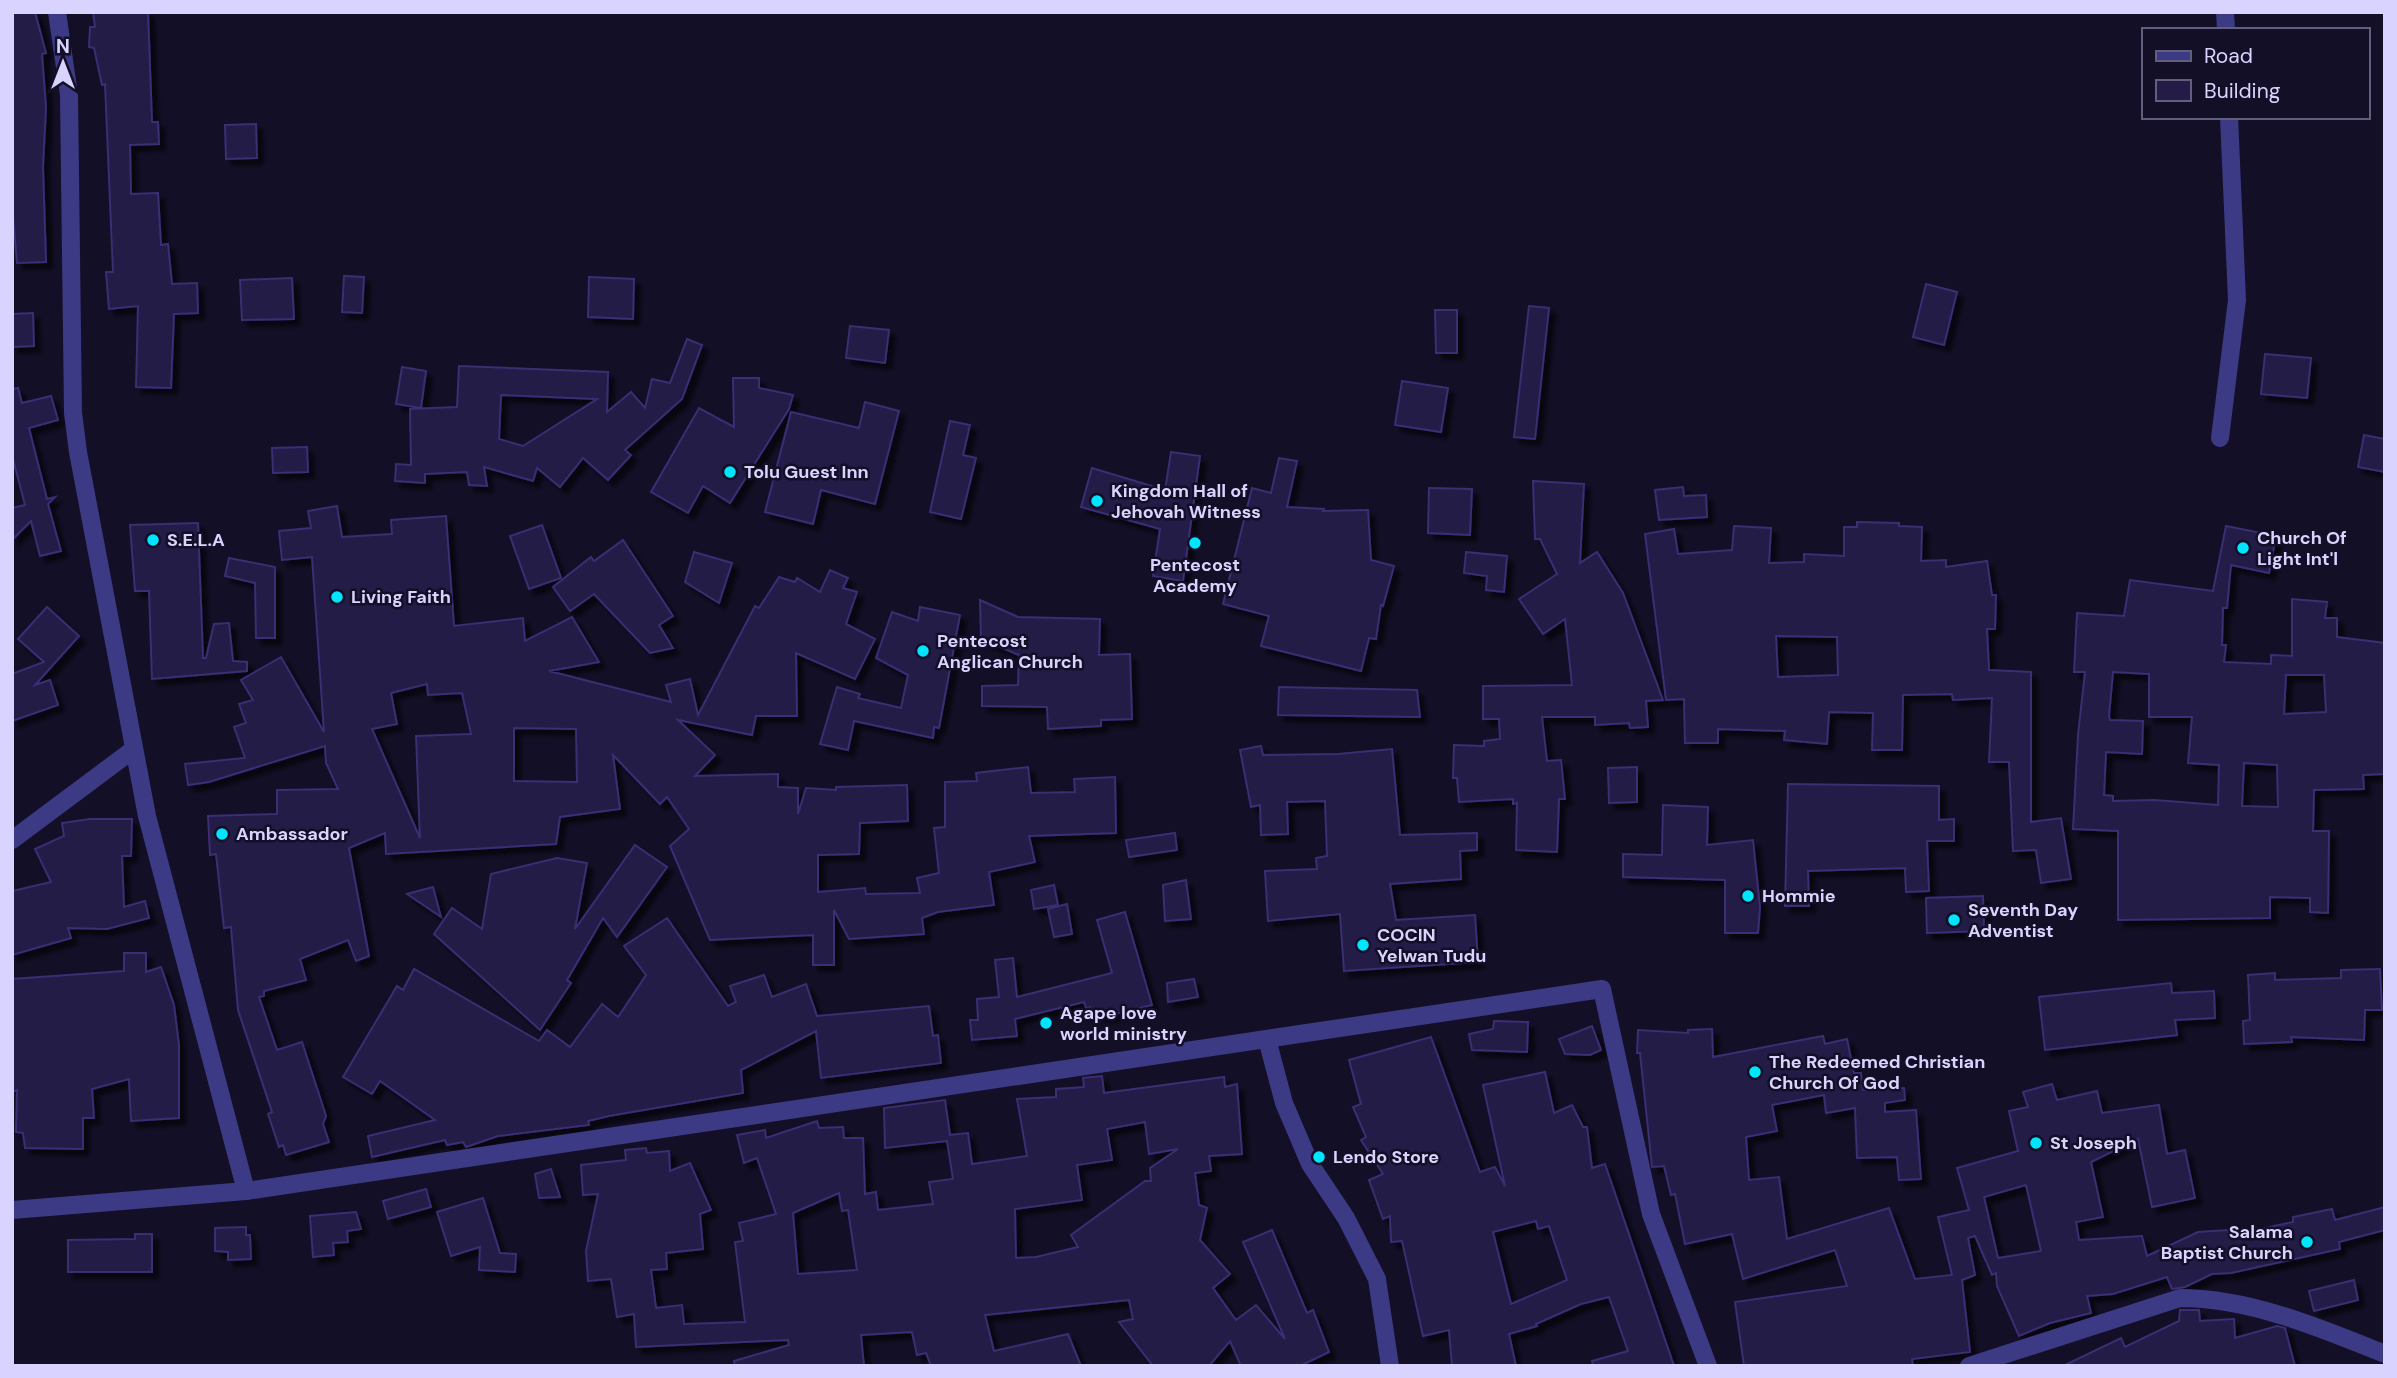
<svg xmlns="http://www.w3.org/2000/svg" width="2397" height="1378" viewBox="0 0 2397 1378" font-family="'DM Sans',sans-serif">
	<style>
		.building { fill: #241b47; stroke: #3b2d73; stroke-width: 2; fill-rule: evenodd; filter: url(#shadow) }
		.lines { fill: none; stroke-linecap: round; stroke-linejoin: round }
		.street { stroke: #3d3a85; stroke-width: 18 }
		.poi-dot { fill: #00e5ff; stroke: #130f26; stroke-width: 2.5 }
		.labels { text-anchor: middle; stroke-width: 5; stroke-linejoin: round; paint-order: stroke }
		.poi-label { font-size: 18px; font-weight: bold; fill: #d9d4ff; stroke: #130f26; text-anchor: start }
	</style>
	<defs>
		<filter id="shadow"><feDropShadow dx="6" dy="6" stdDeviation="2" flood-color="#0009"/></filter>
	</defs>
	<rect width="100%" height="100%" fill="#130f26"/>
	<g class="building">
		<polygon points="12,12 35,12 46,53 42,54 46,107 43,167 46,262 17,263 13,214"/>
		<polygon points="93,12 148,12 152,122 158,122 159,144 130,145 131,194 158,193 161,245 168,244 172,284 197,283 198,313 174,314 171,388 136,387 138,306 109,309 106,272 113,272 105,84 102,85 94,48 89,47 90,27 95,27"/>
		<polygon points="256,124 257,158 226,159 225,125"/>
		<polygon points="344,276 364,277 362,313 342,312"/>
		<polygon points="589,277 634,279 633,319 588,317"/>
		<polygon points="292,278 294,319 242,320 240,280"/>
		<polygon points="1926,284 1957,292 1944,345 1913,337"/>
		<polygon points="1529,306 1549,308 1535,439 1514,437"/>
		<polygon points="1435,310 1457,310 1457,353 1436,353"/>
		<polygon points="33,313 34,346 12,347 12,314"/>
		<polygon points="850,326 889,330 885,363 846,358"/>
		<path d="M687 339 702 345 682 399 625 450 631 455 608 480 583 458 560 487 537 468 533 481 484 467 487 486 469 485 467 472 425 474V483L395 481 396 464 411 465 410 409 457 407 459 366 608 372 607 412 631 392 645 408 652 379 670 383ZM501 395 597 399 523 446 499 439Z"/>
		<polygon points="2265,354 2311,358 2307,398 2261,394"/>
		<polygon points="402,367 426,371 421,408 396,404"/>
		<polygon points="733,378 759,378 759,388 793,395 789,409 730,503 703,486 688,513 651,492 699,408 734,427"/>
		<polygon points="1402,381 1448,388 1441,432 1395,425"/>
		<polygon points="18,388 22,403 51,396 58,420 29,428 47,499 55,497 48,504 61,551 40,556 31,521 12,540 12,508 25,505 12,455 12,389"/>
		<polygon points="865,402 899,411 875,504 821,490 813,524 765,512 791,412 859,428"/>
		<polygon points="950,421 970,425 963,455 976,458 961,519 930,512"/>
		<polygon points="2364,435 2385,439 2385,472 2358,467"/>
		<polygon points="307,447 308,472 273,473 272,448"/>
		<polygon points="1171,452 1200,456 1183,581 1153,576 1160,529 1081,507 1092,468 1165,490"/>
		<polygon points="1279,458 1297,461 1287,507 1324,509 1323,511 1368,510 1371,560 1394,566 1383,606 1381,605 1376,639 1369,638 1361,671 1261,646 1269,616 1223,604 1252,488 1271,493"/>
		<polygon points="1533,481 1584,484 1580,563 1597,552 1623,593 1663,700 1646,701 1648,727 1630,728 1629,723 1595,725 1595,717 1542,717 1547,761 1561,760 1565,799 1559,799 1557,852 1516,850 1517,803 1513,804 1513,799 1459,802 1457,778 1453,778 1454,745 1484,746 1484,741 1500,739 1499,719 1483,719 1483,686 1572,685 1565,619 1543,634 1519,599 1557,574 1540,539 1535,539"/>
		<polygon points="1683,487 1684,496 1706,495 1707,517 1659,520 1655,490"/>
		<polygon points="1429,488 1472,489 1470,535 1428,533"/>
		<path d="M337 506 342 537 392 534 391 520 446 516 454 626 523 618 525 641 572 617 599 662 549 671 671 702 666 685 690 679 698 715 755 606 759 608 779 577 795 582 797 578 820 592 830 570 848 578 843 588 857 592 846 624 875 639 855 679 796 653 797 716H756L752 735 678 720 715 755 695 776 778 774V787L798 788V814L806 788 836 790V787L907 785 908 821 860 823 859 854 818 855V892L865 888 866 894 920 893 917 878 939 873 934 828 945 827V782L977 781 976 773 1028 767 1031 793 1075 792 1074 779 1115 777 1116 833 1029 836 1035 862 989 872 994 905 938 912 922 918 924 934 849 939 834 910V965H813V935L710 940 670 846 689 829 667 797 660 804 613 755 620 809 560 817 556 844 386 854 385 833 349 848 369 956 356 961 348 940 300 959 306 980 264 991V996L259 997 277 1050 302 1042 326 1116 323 1124 329 1142 286 1155 283 1145 279 1147 268 1114 272 1112 238 1010 231 927 224 928 216 854 210 855 208 816 277 814V790L338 789 326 763 325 746 209 782 188 785 185 764 245 758 234 727 246 723 239 704 253 700 241 680 281 657 324 732 312 557 282 560 279 531 311 528 308 511ZM427 684 428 695 462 693 471 734 416 736 420 838 372 729 397 724 391 693ZM514 728 576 729 577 782 514 781Z"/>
		<path d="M1857 522 1899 523V526L1922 527 1921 561 1946 560V567L1987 561 1992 595H1996L1995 629H1987L1989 670 2031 672V822L2061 818 2071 879 2041 883 2036 850 2013 851 2009 762H1989L1992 698 1953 700 1952 694 1903 695 1902 750H1872L1873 713 1829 712 1827 744 1784 740 1785 731 1718 729V743H1685L1684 699 1666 700 1645 534 1674 529 1678 554 1732 550 1734 526 1771 528 1769 563 1804 562V554L1844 556V527H1857ZM1776 636 1837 637 1838 675 1778 677Z"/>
		<polygon points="198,523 203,658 206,658 214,624 229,623 233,661 247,662 247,671 152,679 149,591 135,591 130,525"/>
		<polygon points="542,525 561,578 529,589 510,536"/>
		<path d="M2226 526 2276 536 2269 573 2231 565 2227 608H2223L2222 645H2226L2224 662 2271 664V655L2292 656V599L2327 602 2325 618H2337V637L2385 643V774L2363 775 2364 789 2314 790 2313 831H2329L2328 913 2310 912V898L2270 897V918L2118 920V831L2073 829 2078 735 2085 672H2074L2077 613 2124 616 2130 580 2213 591ZM2113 672 2149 674V717H2192L2188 763 2219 765 2218 805 2154 800 2113 801V796L2104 795 2106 752 2142 754 2143 721 2110 720 2109 716ZM2286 675H2324L2326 712 2284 714ZM2244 763 2277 765 2278 807 2242 806Z"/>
		<polygon points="623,540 673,616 659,625 673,648 650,653 594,594 570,611 553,587 591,557 594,561"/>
		<polygon points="694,552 732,563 719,603 685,582"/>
		<polygon points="1466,552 1507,556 1504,592 1486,590 1487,576 1464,573"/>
		<polygon points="229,558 275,567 275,638 256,638 255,583 225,576"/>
		<polygon points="980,600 1018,617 1100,619 1099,655 1130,654 1132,719 1101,720 1101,726 1048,729 1047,707 982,706 982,686 1018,685 1019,655 981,639"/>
		<polygon points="47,607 79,636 35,685 50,680 58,705 12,721 12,674 44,662 18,639"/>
		<polygon points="920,607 960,615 939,728 934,727 933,738 854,721 848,750 820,744 837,687 860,694 858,698 901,708 908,675 876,658 892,612 918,621"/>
		<polygon points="1279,687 1417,690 1420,717 1278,715"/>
		<polygon points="1261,746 1263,755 1338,754 1392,749 1400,835 1477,833 1477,850 1460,851 1461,879 1390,884 1396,920 1475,915 1478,962 1344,971 1340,914 1268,921 1265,871 1317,869 1316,858 1327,856 1325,801 1287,802 1288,834 1261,835 1260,805 1251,807 1240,750"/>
		<polygon points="1637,767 1637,802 1609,803 1608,768"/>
		<polygon points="1788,784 1939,786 1939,820 1954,819 1954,841 1927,841 1929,891 1906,892 1905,868 1808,871 1809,906 1785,906"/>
		<polygon points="1663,805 1708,807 1707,845 1753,840 1760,907 1758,933 1725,933 1725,880 1623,877 1623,854 1662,855"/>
		<polygon points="90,819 132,819 131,856 122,856 124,907 145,901 149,918 107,929 68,928 71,938 12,955 12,891 51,882 35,849 64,836 62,823"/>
		<polygon points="1175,833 1177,850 1129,857 1126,840"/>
		<polygon points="635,845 667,867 617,937 603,918 567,980 571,983 540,1030 434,934 452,908 482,929 491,874 557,858 587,863 575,929"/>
		<polygon points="1186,880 1191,919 1165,921 1163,885"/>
		<polygon points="1054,885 1058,905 1034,909 1031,890"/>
		<polygon points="433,887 441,917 407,894"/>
		<polygon points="1983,896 1984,931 1927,933 1926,898"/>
		<polygon points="1067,904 1072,934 1054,937 1048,909"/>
		<polygon points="1125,912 1152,1005 1103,1017 1102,1014 1097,1015 1096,1010 1091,1012 1090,1007 1086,1008 1084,1002 1015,1019 1017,1036 972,1040 970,1020 978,1020 977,999 999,997 995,960 1013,958 1017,997 1112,973 1097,920"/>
		<polygon points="667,918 728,1006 736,1002 730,986 764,975 772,997 806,984 817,1016 929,1006 933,1036 938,1035 941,1063 821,1078 816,1031 741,1070 743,1093 609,1116 588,1121 589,1125 498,1136 466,1147 463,1142 447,1145 445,1140 372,1157 368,1136 435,1120 380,1081 372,1094 343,1077 397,986 403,990 414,969 539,1041 547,1030 570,1047 602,1004 618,1017 646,975 624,946"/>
		<polygon points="124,953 146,953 146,972 161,967 174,1005 179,1045 179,1118 131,1121 129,1079 92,1089 94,1118 83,1118 83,1149 25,1148 23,1133 16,1132 17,1090 12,1092 12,979 124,971"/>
		<polygon points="2380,969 2382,1010 2365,1010 2364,1040 2291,1037 2292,1042 2244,1044 2243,1021 2250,1020 2248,975 2275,973 2275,980 2341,978 2341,970"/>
		<polygon points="1194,979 1198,997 1168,1002 1167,983"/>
		<polygon points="2171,983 2172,993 2214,991 2215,1018 2175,1020 2177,1035 2045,1050 2039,997"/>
		<polygon points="1494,1021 1528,1022 1527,1052 1472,1050 1469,1034 1493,1029"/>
		<polygon points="1592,1026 1601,1050 1590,1055 1565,1054 1559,1039"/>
		<path d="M1712 1029 1713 1057 1823 1036 1825 1044 1847 1039 1854 1073H1861L1863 1090 1904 1088 1905 1100 1885 1103V1112L1916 1110 1921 1179 1899 1180 1897 1157 1857 1158 1855 1108 1826 1113 1824 1095 1772 1105 1777 1131 1746 1137 1749 1180 1779 1177 1787 1239 1889 1208 1915 1279 1952 1275 1938 1217 1969 1210 1957 1168 2018 1151 2009 1111 2028 1107 2023 1092 2052 1084 2057 1100 2097 1091 2102 1113 2159 1105 2167 1154 2185 1150 2195 1198 2152 1207 2138 1139 2091 1162 2103 1217 2076 1222 2079 1240 2142 1236 2147 1256 2198 1232 2228 1230V1236L2293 1222V1217L2332 1209 2335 1220 2385 1207V1230L2339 1242 2340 1249 2231 1273 2212 1274 2185 1287 2172 1289 2167 1277 2113 1294 2087 1296 2091 1313 2050 1323 2019 1336 1997 1286 1996 1273 1992 1275 1975 1236 1968 1238 1975 1275 1962 1280 1970 1352 1912 1359 1913 1366H1744L1735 1302 1847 1286 1835 1250 1743 1279 1732 1234 1685 1244 1675 1194 1671 1195 1664 1166 1652 1167 1640 1053H1637L1638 1030 1688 1033V1030ZM2026 1185 2041 1251 1998 1258 1984 1197Z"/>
		<path d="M1431 1037 1480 1172 1495 1167 1505 1186 1483 1085 1545 1072 1554 1113 1572 1105 1583 1127H1587L1592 1168 1605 1164 1674 1366H1593L1592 1361 1628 1351 1609 1297 1581 1304 1536 1324 1537 1326 1509 1334 1516 1366H1452L1449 1330 1423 1336 1402 1241 1391 1242 1390 1216 1383 1219 1369 1180 1383 1174 1361 1140 1366 1137 1353 1107 1361 1104 1349 1060ZM1536 1221 1538 1229 1549 1226 1567 1280 1511 1304 1493 1232Z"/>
		<path d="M1102 1076 1104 1093 1224 1077 1225 1087 1237 1084 1242 1154 1209 1156 1211 1171 1195 1173 1199 1205 1207 1208 1200 1240 1230 1274 1213 1288 1236 1320 1256 1305 1285 1339 1243 1242 1272 1230 1307 1313 1313 1310 1329 1352 1300 1366H1241L1230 1341 1209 1366H1153L1119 1322 1133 1319 1129 1300 985 1315 994 1351 1068 1334 1081 1366H931L926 1353 917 1355 912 1332 861 1335 864 1366H735L734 1361 789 1345 788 1340 636 1347 634 1314 617 1317 611 1279 588 1281 586 1251 598 1194 583 1195 581 1165 626 1160 625 1150 646 1148 647 1153 669 1151 670 1171 690 1163 711 1210 700 1214 703 1249 666 1253 667 1269 651 1270 656 1308 682 1305 684 1324 745 1322 735 1242 743 1241 739 1223 776 1214 757 1158 744 1163 737 1135 765 1130 766 1138 817 1121 819 1128 843 1127 844 1138H863L865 1194 876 1192 878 1210 933 1204 929 1182 953 1179 947 1141 885 1148 884 1108 945 1100 950 1135 968 1133 972 1164 1027 1156 1017 1099 1056 1097V1089L1084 1087 1083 1078ZM1145 1122 1149 1154 1178 1149 1150 1168 1151 1181H1145L1071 1235 1078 1247 1036 1257 1016 1258 1015 1209 1082 1200 1077 1165 1112 1160 1107 1129ZM839 1193 842 1211 848 1210 857 1270 798 1274 793 1213Z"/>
		<polygon points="551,1169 560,1197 539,1198 535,1174"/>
		<polygon points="426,1189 431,1207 388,1219 383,1201"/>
		<polygon points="483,1198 500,1253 516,1254 515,1272 479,1270 480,1247 451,1256 437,1212"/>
		<polygon points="356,1212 361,1229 347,1231 348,1242 333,1243 334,1255 313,1257 310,1216"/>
		<polygon points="246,1227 246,1235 250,1235 251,1259 228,1260 228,1252 215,1251 215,1228"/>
		<polygon points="135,1234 152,1234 152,1272 68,1272 68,1240 135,1239"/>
		<polygon points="2354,1280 2358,1300 2314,1311 2309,1291"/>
		<polygon points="2180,1310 2199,1310 2200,1321 2234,1319 2235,1338 2277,1326 2285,1328 2295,1366 2063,1366 2121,1338 2125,1347 2179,1321"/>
	</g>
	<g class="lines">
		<g class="street">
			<polyline points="57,12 69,95 73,413 78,452 147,816 246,1191"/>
			<polyline points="2225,12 2226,30"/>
			<polyline points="2220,438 2237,300 2229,117"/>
			<polyline points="12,840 134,749"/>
			<polyline points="1267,1039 1284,1103 1310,1164 1346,1218 1377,1279 1390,1366"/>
			<polyline points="12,1210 246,1191 1602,989 1651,1214 1708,1366"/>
			<path d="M1969 1366 2180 1298C2250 1298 2320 1328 2385 1354"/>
		</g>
	</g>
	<g class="poi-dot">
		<circle cx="730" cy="472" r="7"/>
		<circle cx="1097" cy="501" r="7"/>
		<circle cx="153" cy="540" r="7"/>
		<circle cx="1195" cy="543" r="7"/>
		<circle cx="2243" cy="548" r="7"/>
		<circle cx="337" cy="597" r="7"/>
		<circle cx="923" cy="651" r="7"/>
		<circle cx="222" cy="834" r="7"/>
		<circle cx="1748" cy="896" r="7"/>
		<circle cx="1954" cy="920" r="7"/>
		<circle cx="1363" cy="945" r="7"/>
		<circle cx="1046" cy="1023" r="7"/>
		<circle cx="1755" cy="1072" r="7"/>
		<circle cx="2036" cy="1143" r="7"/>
		<circle cx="1319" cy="1157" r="7"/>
		<circle cx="2307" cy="1242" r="7"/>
	</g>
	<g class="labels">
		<g class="poi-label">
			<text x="744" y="478">Tolu Guest Inn</text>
			<text x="1111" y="497">Kingdom Hall of<tspan x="1111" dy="21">Jehovah Witness</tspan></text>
			<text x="2257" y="544">Church Of<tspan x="2257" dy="21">Light Int'l</tspan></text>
			<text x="167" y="546">S.E.L.A</text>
			<text x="1195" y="571" text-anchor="middle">Pentecost<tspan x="1195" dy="21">Academy</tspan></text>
			<text x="351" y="603">Living Faith</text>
			<text x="937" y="647">Pentecost<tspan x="937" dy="21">Anglican Church</tspan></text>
			<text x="236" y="840">Ambassador</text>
			<text x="1762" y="902">Hommie</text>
			<text x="1968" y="916">Seventh Day<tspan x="1968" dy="21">Adventist</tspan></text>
			<text x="1377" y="941">COCIN<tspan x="1377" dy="21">Yelwan Tudu</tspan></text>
			<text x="1060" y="1019">Agape love<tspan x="1060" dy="21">world ministry</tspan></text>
			<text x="1769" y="1068">The Redeemed Christian<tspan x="1769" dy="21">Church Of God</tspan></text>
			<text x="2050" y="1149">St Joseph</text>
			<text x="1333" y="1163">Lendo Store</text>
			<text x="2293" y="1238" text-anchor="end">Salama<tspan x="2293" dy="21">Baptist Church</tspan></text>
		</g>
	</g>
	<rect width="2397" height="1378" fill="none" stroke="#d9d4ff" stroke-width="28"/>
	<rect x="2142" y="28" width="228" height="91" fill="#130f26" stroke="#625e7d" stroke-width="2"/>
	<rect x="2156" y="51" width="35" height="10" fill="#3d3a85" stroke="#625e7d" stroke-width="2"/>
	<text x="2204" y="63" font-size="21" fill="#d9d4ff">Road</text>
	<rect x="2156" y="80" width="35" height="21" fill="#241b47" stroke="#625e7d" stroke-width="2"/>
	<text x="2204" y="98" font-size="21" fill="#d9d4ff">Building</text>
	<g transform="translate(63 63)" stroke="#130f26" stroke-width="5" paint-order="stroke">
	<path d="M0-5L12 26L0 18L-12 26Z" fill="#d9d4ff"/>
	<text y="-10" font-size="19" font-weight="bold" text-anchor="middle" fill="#d9d4ff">N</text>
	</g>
</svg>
